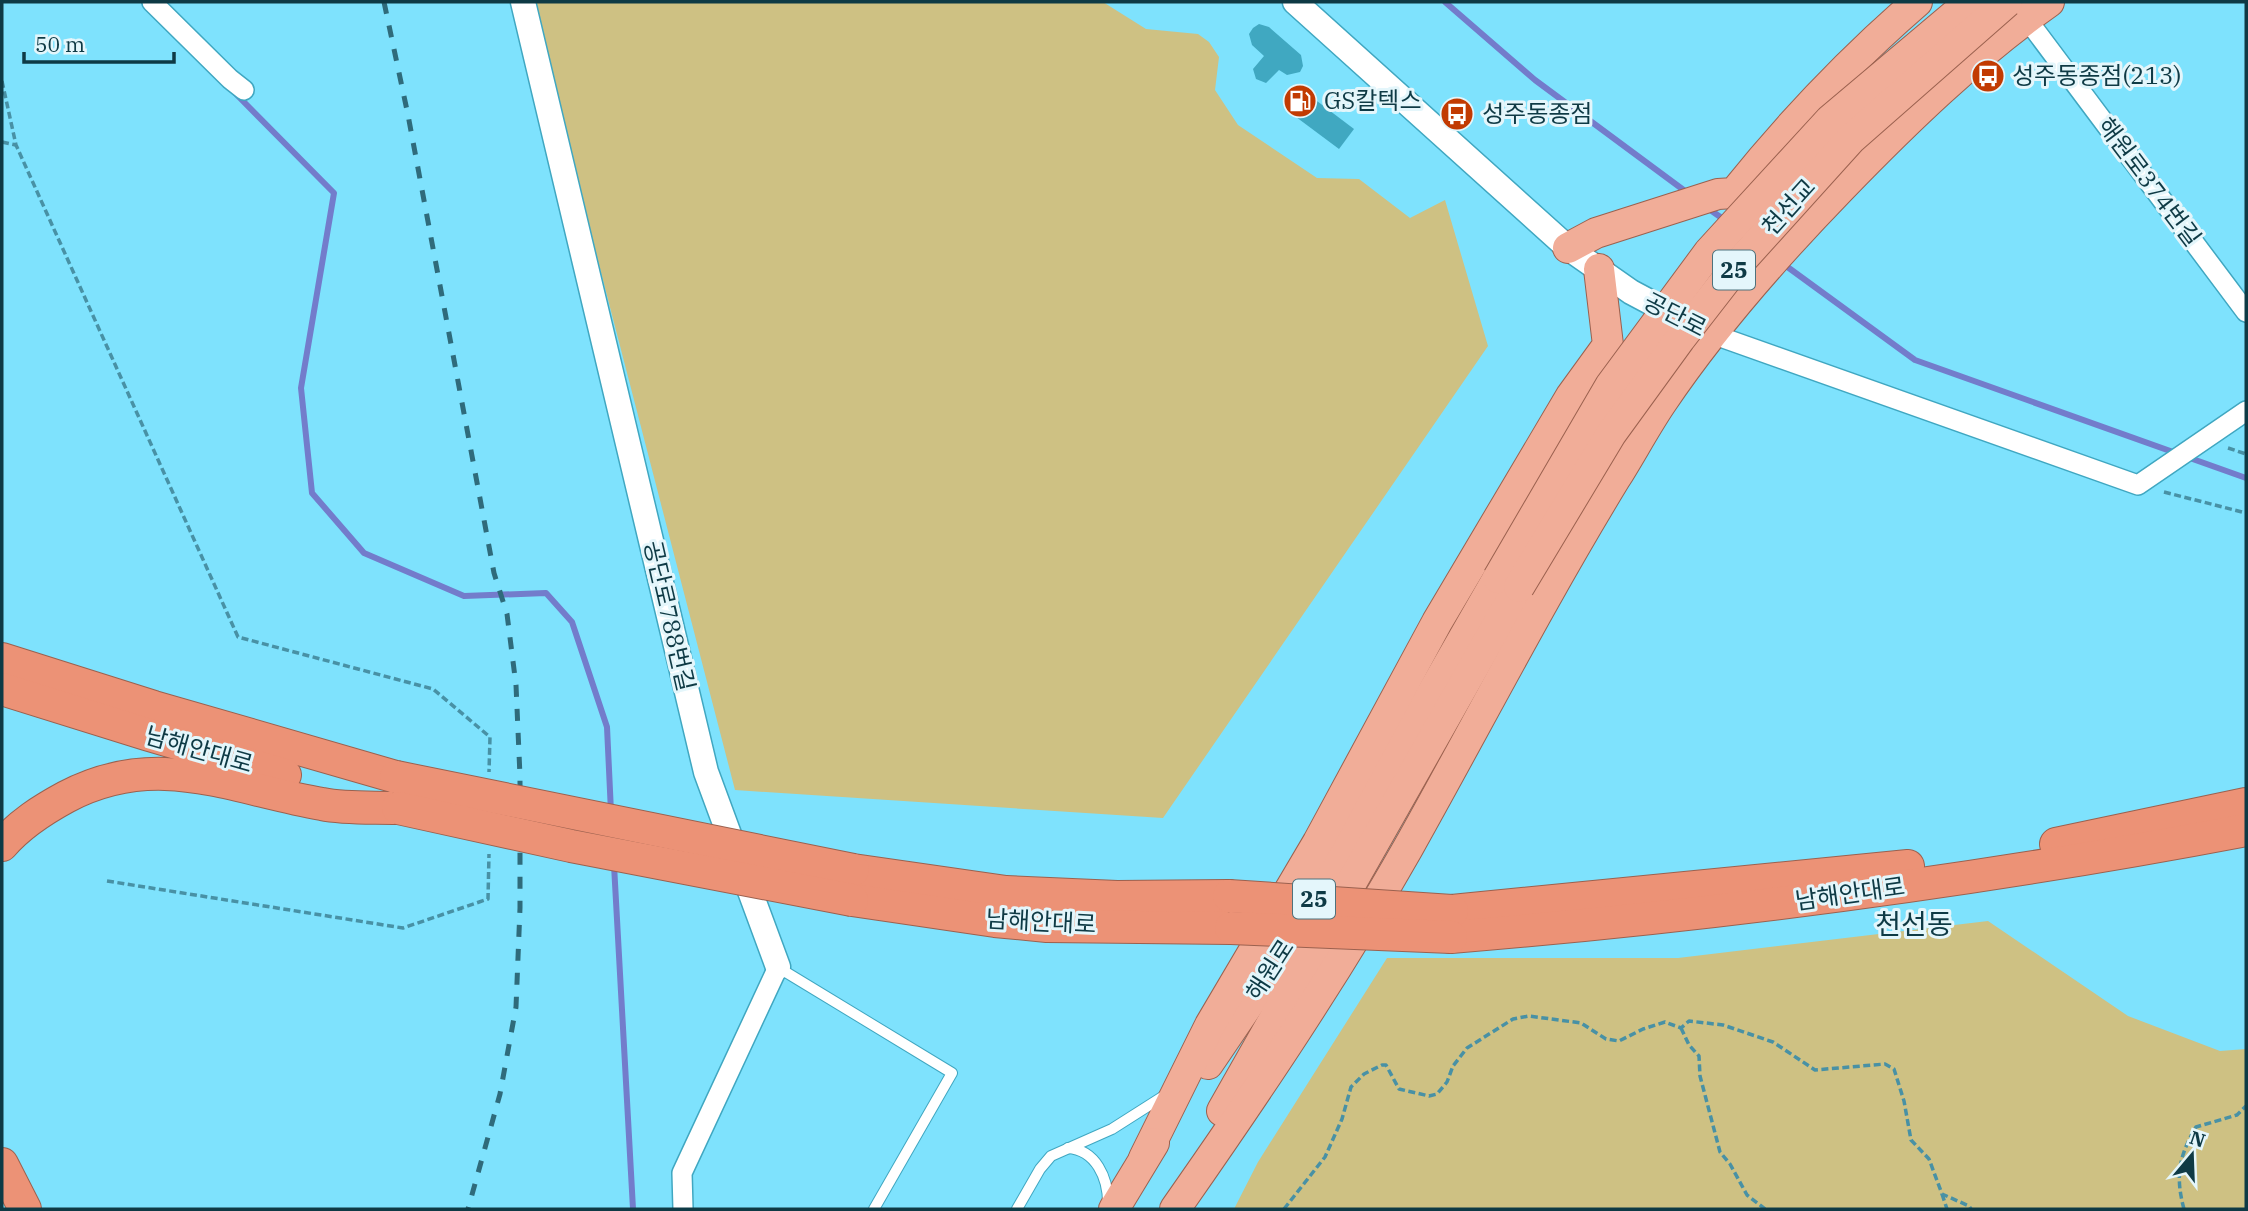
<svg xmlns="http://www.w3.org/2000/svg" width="2248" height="1211" viewBox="0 0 2248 1211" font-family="'IBM Plex Serif','Noto Sans KR',serif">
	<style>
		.green { fill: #cec183 }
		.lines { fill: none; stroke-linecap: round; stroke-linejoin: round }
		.stream { stroke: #737ccb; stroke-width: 6 }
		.building { fill: #40a8c1 }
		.service-casing { stroke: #40a7c1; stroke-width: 12 }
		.minor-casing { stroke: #40a7c1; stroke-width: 22 }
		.tertiary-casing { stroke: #40a7c1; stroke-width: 27 }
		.primary-casing { stroke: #9b614f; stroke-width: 32 }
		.trunk-casing { stroke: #9b614f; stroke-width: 34 }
		.path { stroke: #4891a5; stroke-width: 3.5; stroke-dasharray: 7 3.5; stroke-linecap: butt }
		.service { stroke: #fff; stroke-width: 10 }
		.minor { stroke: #fff; stroke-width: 19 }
		.tertiary { stroke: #fff; stroke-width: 24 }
		.primary { stroke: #f1ad98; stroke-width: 30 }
		.trunk { stroke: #ec9276; stroke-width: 32 }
		.rail { stroke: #2f6b7b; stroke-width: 5; stroke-dasharray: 12 12; stroke-linecap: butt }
		.primary-bridge-casing { stroke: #9b614f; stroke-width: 32; stroke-linecap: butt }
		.trunk-bridge-casing { stroke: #9b614f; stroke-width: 34; stroke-linecap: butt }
		.primary-bridge { stroke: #f1ad98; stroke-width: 30 }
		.trunk-bridge { stroke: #ec9276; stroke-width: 32 }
		.labels { text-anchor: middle; stroke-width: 6; stroke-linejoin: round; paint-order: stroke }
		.shield { fill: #e4f6fb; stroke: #4e727c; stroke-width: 2 }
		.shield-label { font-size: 23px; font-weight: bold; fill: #0e3a45 }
		.poi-label { font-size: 24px; fill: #0e3a45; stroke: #e4f6fb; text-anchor: start }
		.street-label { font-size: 24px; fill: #0e3a45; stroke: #e4f6fb }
		.quarter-label { font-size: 28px; fill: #0e3a45; stroke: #e4f6fb }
	</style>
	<rect width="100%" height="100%" fill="#7ee2fd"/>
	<g class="green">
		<polygon points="531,2 1103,2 1146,29 1198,34 1209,42 1219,57 1215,90 1238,125 1317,178 1359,179 1410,218 1445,200 1488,346 1163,818 735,790"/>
		<polygon points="1988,921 2128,1016 2220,1051 2246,1049 2246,1209 1234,1209 1258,1162 1387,958 1678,958"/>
	</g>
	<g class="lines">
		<g class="stream">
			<polyline points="1445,2 1535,80 1689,194"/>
			<polyline points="236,94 334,193 301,388 312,493 364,553 464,596 546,593 572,622 607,727 611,812"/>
			<polyline points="1706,207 1726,221"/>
			<polyline points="1782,263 1915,360 2246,478"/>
			<polyline points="614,865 633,1209"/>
		</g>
	</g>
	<g class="building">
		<polygon points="1259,24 1269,27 1301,55 1303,66 1300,72 1287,75 1279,70 1266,83 1256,79 1253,69 1264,56 1252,45 1249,34 1253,28"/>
		<polygon points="1313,98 1354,129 1339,149 1288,111 1296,101"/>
	</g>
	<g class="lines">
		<defs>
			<g id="service">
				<polyline points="779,968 952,1073 874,1209"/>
				<path d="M1068 1148C1096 1150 1108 1178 1108 1203"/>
				<polyline points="1017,1209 1040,1169 1051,1156 1112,1129 1167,1094"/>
			</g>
			<g id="minor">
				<polyline points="152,2 230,79 244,90"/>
				<polyline points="2026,18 2246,312"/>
				<polyline points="1712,334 2138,485 2246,411"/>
				<polyline points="683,1209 682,1173 778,967"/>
			</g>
			<g id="tertiary">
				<polyline points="523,2 706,772 778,967"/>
				<polyline points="1295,2 1568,248 1631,292 1680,318"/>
			</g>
			<g id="primary">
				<path d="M1568 248 1596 233 1718 194 1734 193C1790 123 1849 61 1917 2"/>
				<polyline points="1208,1064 1280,958 1498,578"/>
				<polyline points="1222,1111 1519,587"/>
				<polyline points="1144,1158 1210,1025 1318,842 1437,622 1571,396 1608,345 1599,269"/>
				<polyline points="1114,1209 1154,1143"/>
				<path d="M1175 1209C1257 1092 1337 973 1408 848 1477 725 1541 600 1615 479 1631 454 1645 427 1662 402 1714 325 1776 255 1841 188 1906 121 1973 56 2049 2"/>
			</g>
			<g id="trunk">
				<polyline points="2,659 154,707 396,777"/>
				<polyline points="2,689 146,734 285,775"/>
				<polyline points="2056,844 2246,804"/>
				<path d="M2 845C20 824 42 810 66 797 157 749 230 788 322 804 346 809 373 807 398 808"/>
				<polyline points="853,870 1006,892 1117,897 1229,896"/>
				<polyline points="852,900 995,921 1047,926 1231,928"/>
				<polyline points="1452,911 1908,866"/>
				<path d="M1451 937C1718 915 1983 880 2246 830"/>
				<polyline points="2,1164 25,1209"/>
			</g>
		</defs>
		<use href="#service" class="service-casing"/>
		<use href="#minor" class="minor-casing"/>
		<use href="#tertiary" class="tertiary-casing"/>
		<use href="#primary" class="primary-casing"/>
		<use href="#trunk" class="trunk-casing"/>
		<g class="path">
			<polyline points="2,81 16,145 238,637 433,689 490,737 489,772"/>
			<polyline points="2,142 16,145"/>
			<polyline points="2228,448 2246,454"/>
			<polyline points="2164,492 2246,513"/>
			<polyline points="107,881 403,928 488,899 489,854"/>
			<polyline points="1681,1028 1689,1045 1699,1056 1700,1076 1720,1152 1730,1164 1747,1195 1765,1209"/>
			<polyline points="1942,1194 1947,1209"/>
			<polyline points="1284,1209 1325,1157 1342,1119 1351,1087 1364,1074 1382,1065 1386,1065 1399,1089 1429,1096 1437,1094 1447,1082 1453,1066 1467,1048 1513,1019 1529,1016 1581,1023 1606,1039 1619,1041 1643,1029 1665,1022 1681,1028 1689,1021 1723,1025 1773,1042 1815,1070 1885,1064 1894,1069 1904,1101 1911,1140 1929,1159 1942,1194 1969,1206 1971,1209"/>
			<path d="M2184 1209C2175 1176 2179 1156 2196 1127L2237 1115 2246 1106"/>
		</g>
		<use href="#service" class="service"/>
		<use href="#minor" class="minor"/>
		<use href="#tertiary" class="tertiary"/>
		<use href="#primary" class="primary"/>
		<use href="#trunk" class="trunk"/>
		<polyline class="rail" points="384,2 408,115 494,573 507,614 516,685 520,776 520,908 516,1007 500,1094 468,1209"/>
		<defs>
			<g id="primary-bridge">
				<polyline points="1498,578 1610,386 1709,252 1830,120 1970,2"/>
				<polyline points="1519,587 1611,434 1680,339 1739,263 1851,139 2007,2"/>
			</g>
			<g id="trunk-bridge">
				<polyline points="396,777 853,870"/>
				<polyline points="398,808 571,846 852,900"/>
				<polyline points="1229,896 1452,911"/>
				<polyline points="1231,928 1451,937"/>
			</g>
		</defs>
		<use href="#primary-bridge" class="primary-bridge-casing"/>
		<use href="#trunk-bridge" class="trunk-bridge-casing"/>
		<use href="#primary-bridge" class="primary-bridge"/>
		<use href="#trunk-bridge" class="trunk-bridge"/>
	</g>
	<defs>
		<symbol id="bus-disc" viewBox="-11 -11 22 22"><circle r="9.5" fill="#c23b02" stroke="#e4f6fb"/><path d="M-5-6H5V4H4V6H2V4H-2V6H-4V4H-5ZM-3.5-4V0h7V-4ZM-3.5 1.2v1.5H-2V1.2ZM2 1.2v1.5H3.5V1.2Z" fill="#fff"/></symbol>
		<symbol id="fuel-disc" viewBox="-11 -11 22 22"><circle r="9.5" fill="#c23b02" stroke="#e4f6fb"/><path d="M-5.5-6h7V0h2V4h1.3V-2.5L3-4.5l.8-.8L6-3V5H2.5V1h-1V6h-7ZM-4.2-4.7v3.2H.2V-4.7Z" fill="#fff"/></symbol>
	</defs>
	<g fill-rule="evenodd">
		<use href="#bus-disc" x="1969" y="57" width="38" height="38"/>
		<use href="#fuel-disc" x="1281" y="82" width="38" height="38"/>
		<use href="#bus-disc" x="1438" y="95" width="38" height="38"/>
	</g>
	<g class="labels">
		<g class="shield">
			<rect x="1713" y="250.5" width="42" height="39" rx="5"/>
			<rect x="1293" y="879.5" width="42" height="39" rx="5"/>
		</g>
		<g class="shield-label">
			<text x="1734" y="278">25</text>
			<text x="1314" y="907">25</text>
		</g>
		<g class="poi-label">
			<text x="2012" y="84">성주동종점(213)</text>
			<text x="1324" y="109">GS칼텍스</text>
			<text x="1482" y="122">성주동종점</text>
		</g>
		<g class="street-label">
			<text transform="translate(2149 182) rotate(53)" y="8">해원로374번길</text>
			<text transform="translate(1789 207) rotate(-48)" y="8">천선교</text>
			<text transform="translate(1675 315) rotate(27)" y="8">공단로</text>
			<text transform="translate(669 616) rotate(77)" y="8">공단로788번길</text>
			<text transform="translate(199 750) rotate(16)" y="8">남해안대로</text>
			<text transform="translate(1850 894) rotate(-8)" y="8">남해안대로</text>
			<text transform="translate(1041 922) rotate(3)" y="8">남해안대로</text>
			<text transform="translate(1270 970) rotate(-57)" y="8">해원로</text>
		</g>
		<g class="quarter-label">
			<text x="1914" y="934">천선동</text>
		</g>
	</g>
	<rect width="2248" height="1211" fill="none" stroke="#0e3a45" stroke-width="7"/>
	<g transform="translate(2192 1155) rotate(19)" stroke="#e4f6fb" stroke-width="5" paint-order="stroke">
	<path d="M0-5L12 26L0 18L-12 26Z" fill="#0e3a45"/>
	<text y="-10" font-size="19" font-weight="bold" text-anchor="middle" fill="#0e3a45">N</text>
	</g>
	<path d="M24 52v10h150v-10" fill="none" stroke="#0e3a45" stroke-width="3.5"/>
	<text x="35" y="52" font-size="21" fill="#0e3a45" stroke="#e4f6fb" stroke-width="5" paint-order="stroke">50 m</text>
</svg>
